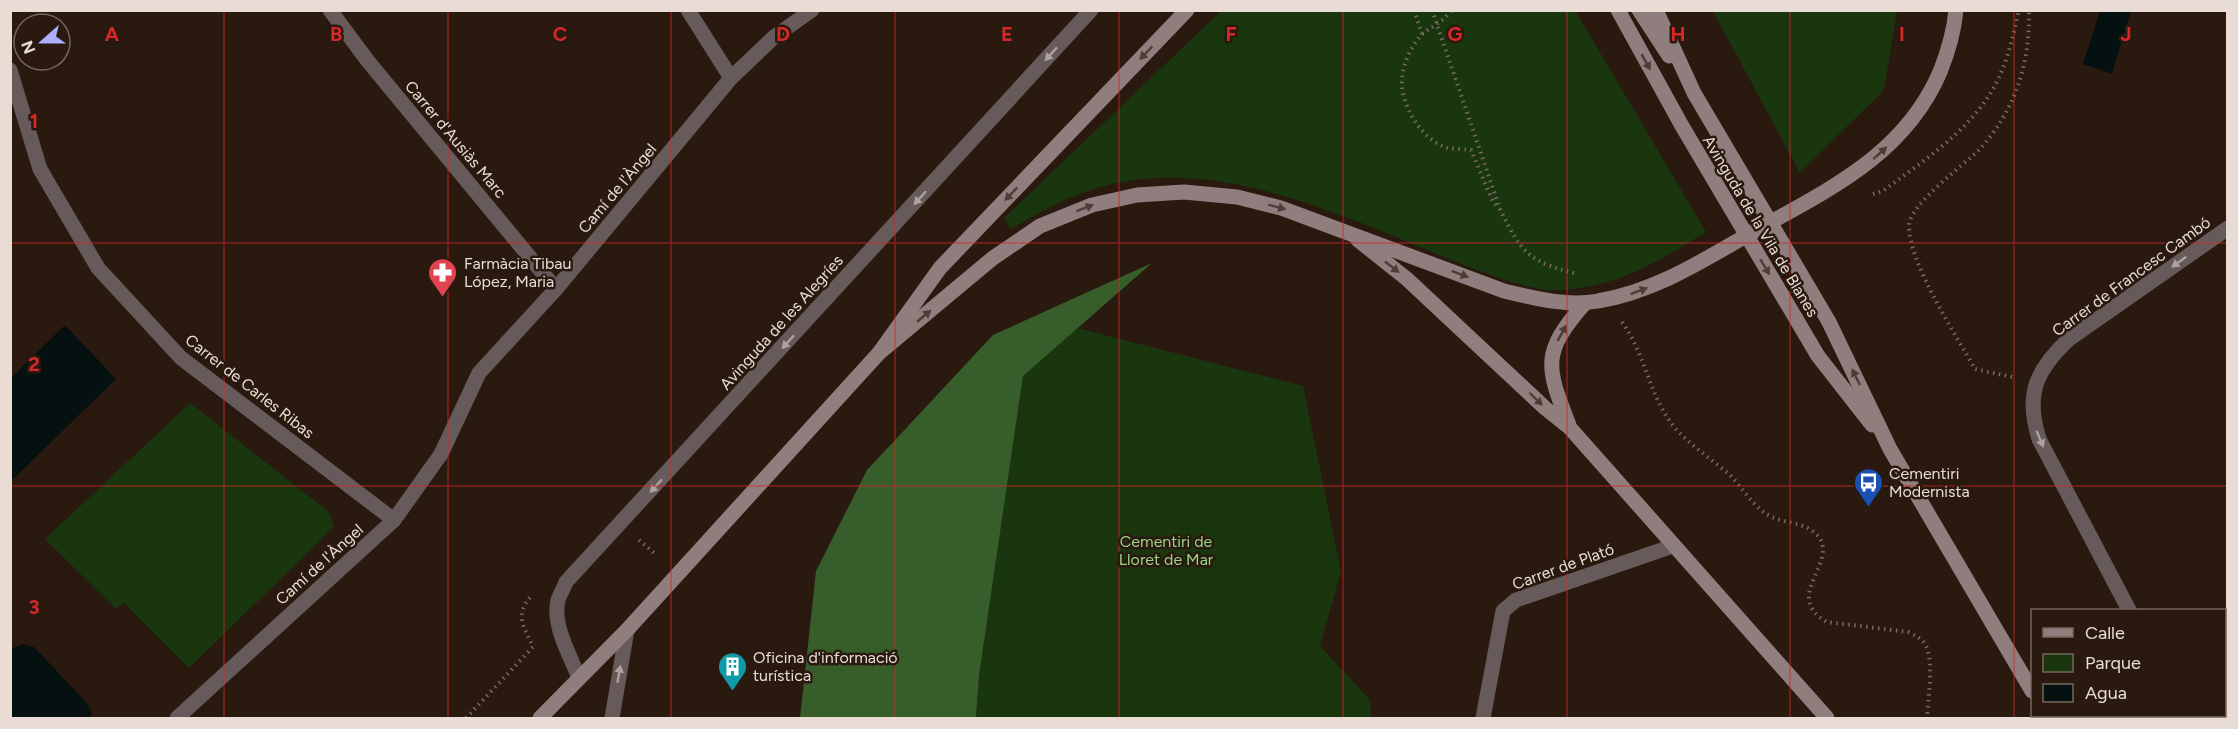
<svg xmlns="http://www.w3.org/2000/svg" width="2238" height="729" viewBox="0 0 2238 729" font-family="Figtree,sans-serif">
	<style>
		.green { fill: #19360f }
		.forest { fill: #365d2a }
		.water { fill: #051011 }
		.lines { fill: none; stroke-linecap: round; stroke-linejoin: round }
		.path { stroke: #796960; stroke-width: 4; stroke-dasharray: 1.5 4.5; stroke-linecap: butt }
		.street { stroke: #665b5a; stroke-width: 15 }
		.secondary { stroke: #907d7d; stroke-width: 15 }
		.oneway { fill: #4e3c36 }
		.oneway2 { fill: #aea29e }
		.grid { fill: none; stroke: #d62828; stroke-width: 1.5; stroke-opacity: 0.55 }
		.labels { text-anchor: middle; stroke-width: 5; stroke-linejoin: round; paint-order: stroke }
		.street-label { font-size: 16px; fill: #e9dcd5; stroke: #2a190f }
		.poi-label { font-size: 16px; fill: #e9dcd5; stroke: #2a190f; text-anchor: start }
		.park-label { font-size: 16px; fill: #99d386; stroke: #2a190f }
		.grid-label { font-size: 20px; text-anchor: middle; font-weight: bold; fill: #d62828; stroke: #2a190f; stroke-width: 5; stroke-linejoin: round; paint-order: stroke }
	</style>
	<rect width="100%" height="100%" fill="#2a190f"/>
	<g class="green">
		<path d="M1575 10 1706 232C1659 261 1618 287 1560 290 1525 292 1464 265 1430 251 1327 209 1211 155 1097 188 1066 197 1039 213 1011 229L1004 218 1221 11Z"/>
		<polygon points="1713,11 1897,11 1884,90 1800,173"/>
		<polygon points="1077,328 1303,386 1341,571 1320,646 1369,699 1372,718 976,718 979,676 1023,376"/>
		<polygon points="190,403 329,512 334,527 189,668 124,603 116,609 45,539"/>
	</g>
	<polygon class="forest" points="1152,263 1023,376 979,676 976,718 800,718 816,571 867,470 993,335"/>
	<g class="water">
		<polygon points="2100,11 2131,11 2112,74 2083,64"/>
		<polygon points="65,325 116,379 11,481 11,378"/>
		<polygon points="22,644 34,647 86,702 92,713 90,718 11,718 11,649"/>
	</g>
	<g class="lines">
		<g class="path">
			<path d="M1414 10 1422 34C1410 48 1401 66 1402 86 1404 110 1423 141 1448 148 1455 149 1464 149 1471 150L1493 202 1499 209"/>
			<path d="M1432 10 1500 209C1522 254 1528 261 1577 274"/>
			<polyline points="1422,34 1444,19 1452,10"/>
			<path d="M1873 194 1883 191C1923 161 1967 133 1993 89 2007 65 2013 37 2019 10"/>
			<path d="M1622 322C1646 355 1649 397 1675 428 1691 446 1713 460 1731 476 1742 488 1752 504 1765 513 1780 524 1803 521 1816 534 1843 560 1780 596 1827 622L1908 632C1916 636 1922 638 1926 646 1934 662 1928 700 1927 718"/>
			<path d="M2012 377 1975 369C1956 335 1908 262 1909 225 1910 204 1964 165 1980 149 2016 109 2030 63 2029 10"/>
			<polyline points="639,540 654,553"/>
			<polyline points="2105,716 2107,718"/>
			<path d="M466 718 533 647C524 626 514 617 531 596"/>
		</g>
		<g class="street">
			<polyline points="330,10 367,60 556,289"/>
			<polyline points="688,10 731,78"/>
			<polyline points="10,70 40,169 98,268 181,358 394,520"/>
			<path d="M2129 610 2039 439C2025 394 2036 370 2069 339L2228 228"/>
			<path d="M579 678C570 655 552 625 558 600 560 594 564 588 566 582L1091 10"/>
			<polyline points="2191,716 2194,718"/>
			<polyline points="177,718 394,520 441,454 479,373 556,289 731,78 774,37 812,10"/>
			<polyline points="612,718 627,630"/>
			<polyline points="1483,718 1503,611 1516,600 1673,546"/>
		</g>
		<g class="secondary">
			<polyline points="1618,10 1682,126 1818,356 1872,425"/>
			<polyline points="1639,10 1669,56"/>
			<polyline points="1656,10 1694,93 1829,322 1890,449 2032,691"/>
			<polyline points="1358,240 1407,279 1545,408 1570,428 1827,718"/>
			<path d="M879 353 993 258 1040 226 1092 205 1137 195 1184 192 1237 197 1281 208 1504 291C1534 298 1567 307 1598 301 1654 292 1702 261 1751 233 1826 191 1904 156 1940 72 1948 52 1954 32 1956 10"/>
			<path d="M1569 425C1546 366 1541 353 1585 303"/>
			<polyline points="2047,716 2049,718"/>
			<polyline points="540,718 627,630 879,353 940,268 1187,10"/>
			<polyline points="2160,718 2162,716"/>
		</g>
	</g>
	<defs><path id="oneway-solid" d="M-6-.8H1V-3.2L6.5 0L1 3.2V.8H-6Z" transform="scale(1.5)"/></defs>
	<g class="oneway">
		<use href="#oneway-solid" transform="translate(1146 53) rotate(134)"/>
		<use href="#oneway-solid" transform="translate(1646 62) rotate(61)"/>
		<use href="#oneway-solid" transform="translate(1880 153) rotate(-42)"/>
		<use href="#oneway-solid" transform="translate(1011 194) rotate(134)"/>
		<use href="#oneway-solid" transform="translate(1277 207) rotate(15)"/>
		<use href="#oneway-solid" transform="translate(1085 208) rotate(-21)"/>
		<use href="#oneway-solid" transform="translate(1392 267) rotate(38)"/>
		<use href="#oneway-solid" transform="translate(1765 267) rotate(59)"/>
		<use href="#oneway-solid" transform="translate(1460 274) rotate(21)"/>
		<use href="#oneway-solid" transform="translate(1639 291) rotate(-21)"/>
		<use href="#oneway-solid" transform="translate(924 316) rotate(-40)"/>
		<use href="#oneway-solid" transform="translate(1562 333) rotate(-61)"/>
		<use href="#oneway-solid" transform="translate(1856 377) rotate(-116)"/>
		<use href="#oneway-solid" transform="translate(1536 399) rotate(44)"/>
	</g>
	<g class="oneway2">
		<use href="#oneway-solid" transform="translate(1051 54) rotate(132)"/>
		<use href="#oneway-solid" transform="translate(920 198) rotate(132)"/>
		<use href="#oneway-solid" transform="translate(2179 262) rotate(145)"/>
		<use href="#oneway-solid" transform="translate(788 342) rotate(132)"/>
		<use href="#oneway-solid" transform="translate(2040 439) rotate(67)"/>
		<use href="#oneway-solid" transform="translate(656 486) rotate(132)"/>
		<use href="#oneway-solid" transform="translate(619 674) rotate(-80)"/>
	</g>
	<path class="grid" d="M224 10V718M448 10V718M671 10V718M895 10V718M1119 10V718M1343 10V718M1567 10V718M1790 10V718M2014 10V718M10 243H2228M10 486H2228"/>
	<defs>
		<symbol id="pharmacy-pin" viewBox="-11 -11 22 30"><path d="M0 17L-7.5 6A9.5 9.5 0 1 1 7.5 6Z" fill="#e0444e" stroke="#2a190f"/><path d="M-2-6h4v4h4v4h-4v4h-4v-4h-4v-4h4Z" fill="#fff"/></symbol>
		<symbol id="bus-pin" viewBox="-11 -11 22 30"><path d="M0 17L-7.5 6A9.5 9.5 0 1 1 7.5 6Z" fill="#1a4fb4" stroke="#2a190f"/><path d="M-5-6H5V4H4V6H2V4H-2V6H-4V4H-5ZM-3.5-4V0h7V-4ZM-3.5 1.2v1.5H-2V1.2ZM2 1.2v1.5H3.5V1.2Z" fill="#fff"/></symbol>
		<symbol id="building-pin" viewBox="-11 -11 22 30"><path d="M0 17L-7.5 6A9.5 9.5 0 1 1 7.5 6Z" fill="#0f9aa8" stroke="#2a190f"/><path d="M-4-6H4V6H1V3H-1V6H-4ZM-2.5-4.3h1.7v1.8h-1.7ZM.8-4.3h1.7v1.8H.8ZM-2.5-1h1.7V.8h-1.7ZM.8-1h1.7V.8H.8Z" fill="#fff"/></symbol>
	</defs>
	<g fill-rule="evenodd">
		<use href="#pharmacy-pin" x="426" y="256" width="33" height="45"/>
		<use href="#bus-pin" x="1852" y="466" width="33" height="45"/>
		<use href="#building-pin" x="716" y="650" width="33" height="45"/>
	</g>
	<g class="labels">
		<g class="street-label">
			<text transform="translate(456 139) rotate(50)" y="6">Carrer d'Ausiàs Marc</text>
			<text transform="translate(617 188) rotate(-50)" y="6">Camí de l'Àngel</text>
			<text transform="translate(1761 226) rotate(59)" y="6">Avinguda de la Vila de Blanes</text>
			<text transform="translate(2131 276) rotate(-36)" y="6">Carrer de Francesc Cambó</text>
			<text transform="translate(781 322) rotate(-48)" y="6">Avinguda de les Alegríes</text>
			<text transform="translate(250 386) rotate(38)" y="6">Carrer de Carles Ribas</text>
			<text transform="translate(319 564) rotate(-42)" y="6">Camí de l'Àngel</text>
			<text transform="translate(1563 566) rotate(-20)" y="6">Carrer de Plató</text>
		</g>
		<g class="poi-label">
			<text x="464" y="269">Farmàcia Tibau<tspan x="464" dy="18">López, Maria</tspan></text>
			<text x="1889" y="479">Cementiri<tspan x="1889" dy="18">Modernista</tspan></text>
			<text x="753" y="663">Oficina d'informació<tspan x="753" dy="18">turística</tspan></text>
		</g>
		<g class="park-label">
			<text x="1166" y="547">Cementiri de<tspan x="1166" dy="18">Lloret de Mar</tspan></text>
		</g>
	</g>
	<g class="grid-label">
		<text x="112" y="41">A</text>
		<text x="336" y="41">B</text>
		<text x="560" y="41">C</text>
		<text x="783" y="41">D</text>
		<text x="1007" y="41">E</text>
		<text x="1231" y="41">F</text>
		<text x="1455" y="41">G</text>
		<text x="1678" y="41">H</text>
		<text x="1902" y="41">I</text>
		<text x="2126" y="41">J</text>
		<text x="34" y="128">1</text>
		<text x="34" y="371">2</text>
		<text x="34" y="614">3</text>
	</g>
	<rect width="2238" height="729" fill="none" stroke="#e9dcd5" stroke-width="24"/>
	<rect x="2031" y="609" width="195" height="108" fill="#2a190f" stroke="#76675e" stroke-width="1.5"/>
	<rect x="2043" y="628" width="30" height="9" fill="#907d7d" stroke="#76675e" stroke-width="1.5"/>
	<text x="2085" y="639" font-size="18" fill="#e9dcd5">Calle</text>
	<rect x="2043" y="654" width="30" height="18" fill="#19360f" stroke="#76675e" stroke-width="1.5"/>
	<text x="2085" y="669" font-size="18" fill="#e9dcd5">Parque</text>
	<rect x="2043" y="684" width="30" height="18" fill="#051011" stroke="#76675e" stroke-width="1.5"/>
	<text x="2085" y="699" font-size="18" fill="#e9dcd5">Agua</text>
	<g transform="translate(42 42) rotate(249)"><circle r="28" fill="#2a190f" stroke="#76675e" stroke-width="1.5"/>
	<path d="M0-4.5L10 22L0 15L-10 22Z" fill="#acaffb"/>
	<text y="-9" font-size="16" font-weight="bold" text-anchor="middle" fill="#e9dcd5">N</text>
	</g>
</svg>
